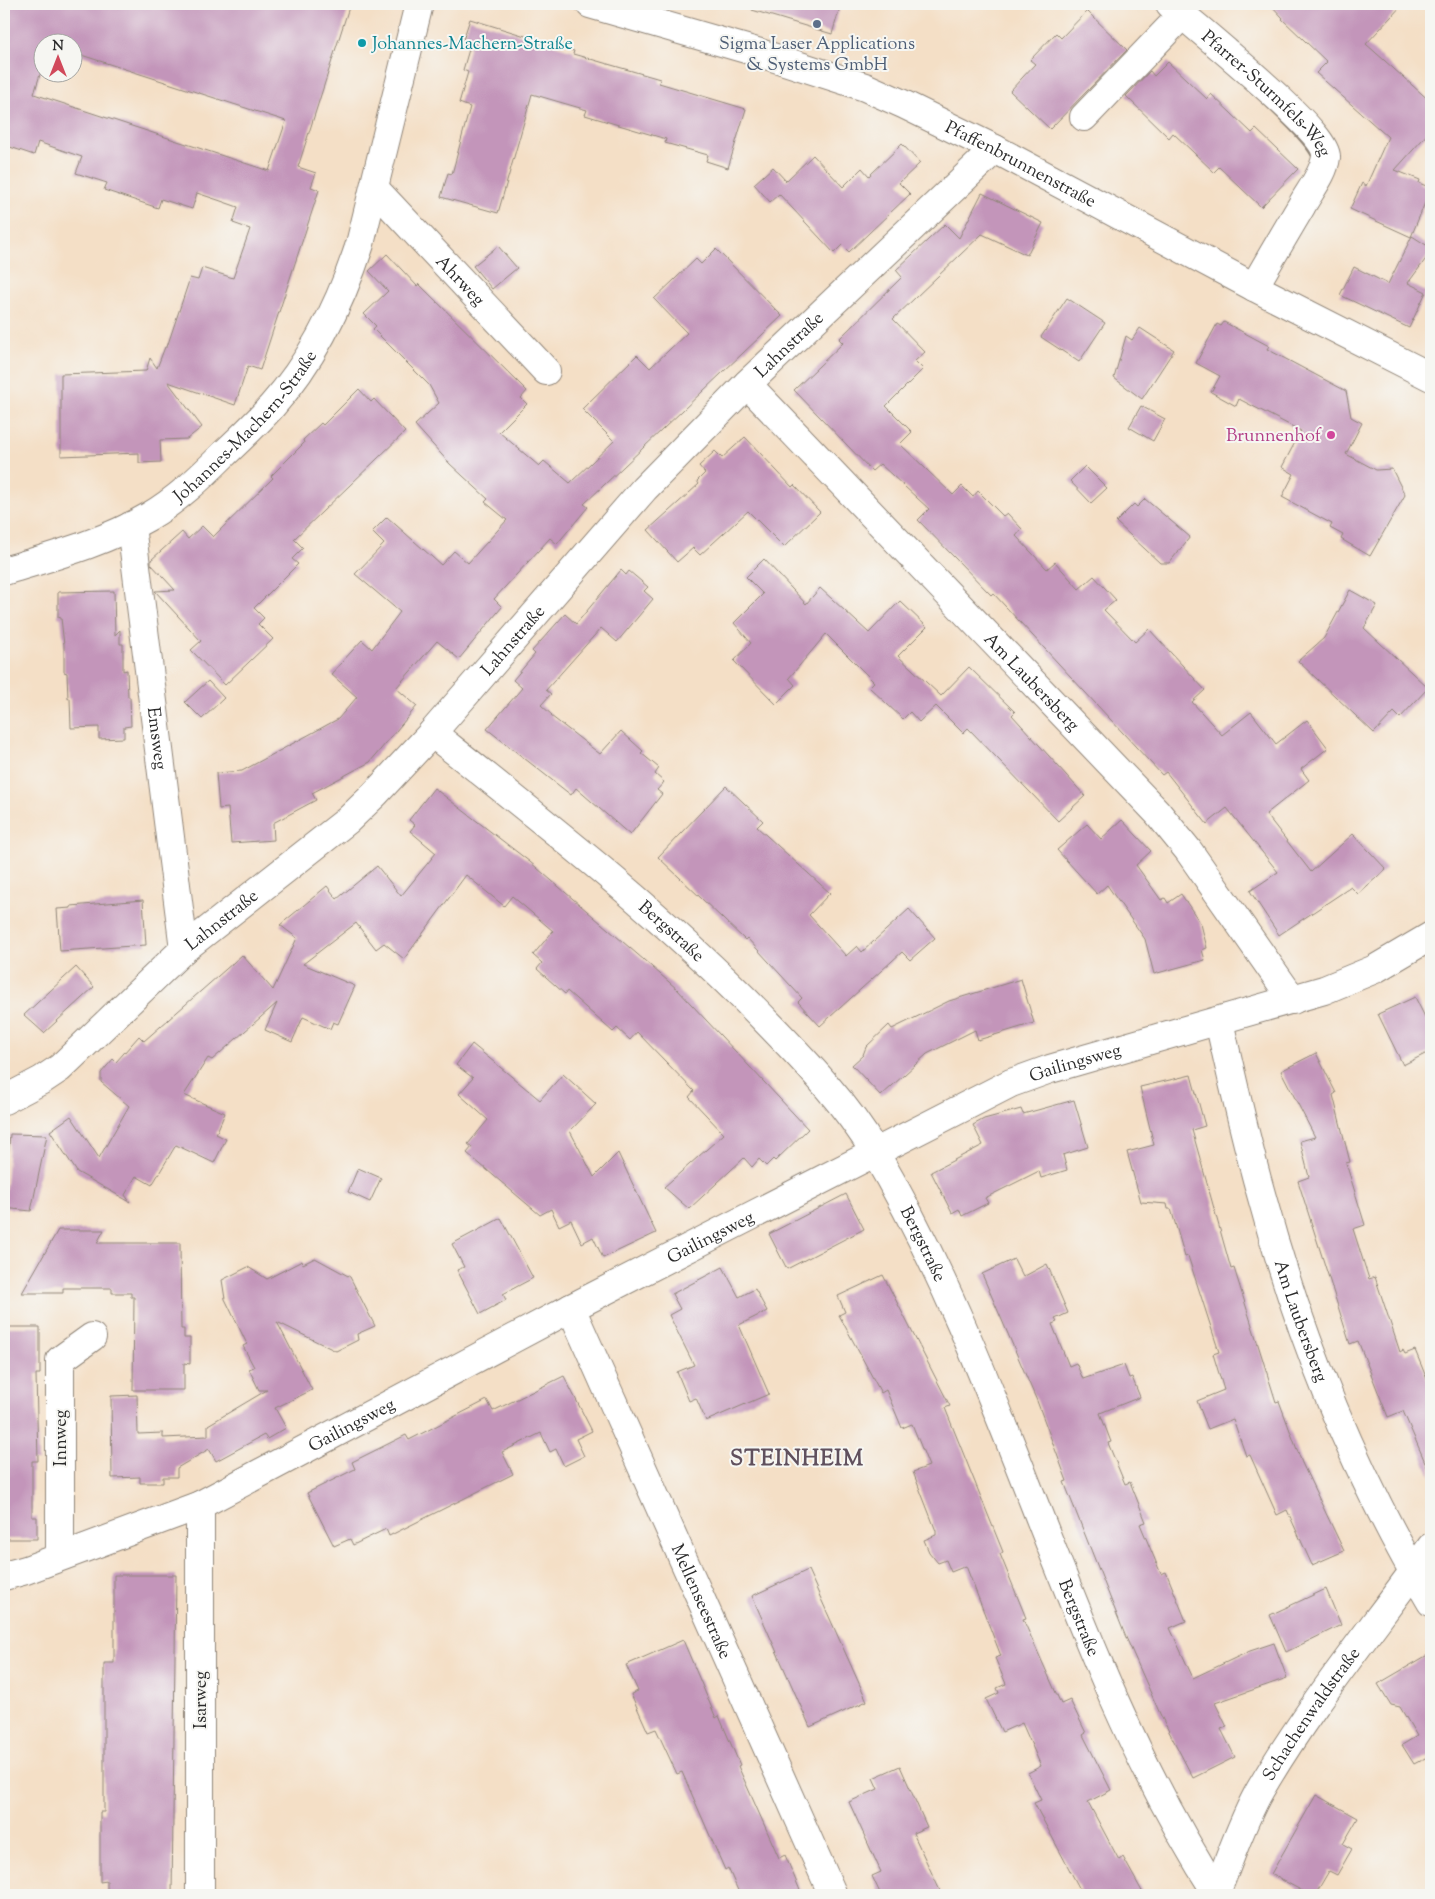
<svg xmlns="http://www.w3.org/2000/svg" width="1435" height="1899" viewBox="0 0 1435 1899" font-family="'Sorts Mill Goudy',serif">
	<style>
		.building { fill: #c395ba; fill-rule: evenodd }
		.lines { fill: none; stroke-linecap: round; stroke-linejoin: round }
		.street-casing { stroke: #908578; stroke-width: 30 }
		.street { stroke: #fff; stroke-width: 28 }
		.service-dot { fill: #5c6f8a; stroke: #f6f6f2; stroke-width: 2 }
		.culture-dot { fill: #0f9aa8; stroke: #f6f6f2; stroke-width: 2 }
		.hotel-dot { fill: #d1479c; stroke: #f6f6f2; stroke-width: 2 }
		.labels { text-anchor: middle; stroke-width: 4; stroke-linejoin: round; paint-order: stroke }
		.culture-label { font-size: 18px; fill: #0d838f; stroke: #f6f6f2; text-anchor: start }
		.service-label { font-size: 18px; fill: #4e5e75; stroke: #f6f6f2 }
		.street-label { font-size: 18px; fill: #2b2b2b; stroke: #f6f6f2 }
		.hotel-label { font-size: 18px; fill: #b23c85; stroke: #f6f6f2; text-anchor: end }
		.district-label { font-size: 22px; font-weight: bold; letter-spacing: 1px; fill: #60505d; stroke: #f6f6f2 }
	</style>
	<rect width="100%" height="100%" fill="#f6f6f2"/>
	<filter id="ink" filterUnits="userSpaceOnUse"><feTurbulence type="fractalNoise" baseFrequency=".02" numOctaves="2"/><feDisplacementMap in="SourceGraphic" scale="10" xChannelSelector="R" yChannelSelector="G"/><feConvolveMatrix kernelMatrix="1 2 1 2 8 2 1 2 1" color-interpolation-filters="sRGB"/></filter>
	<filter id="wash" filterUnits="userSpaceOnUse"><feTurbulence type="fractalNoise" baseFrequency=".0096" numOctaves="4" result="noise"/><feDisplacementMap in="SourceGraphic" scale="20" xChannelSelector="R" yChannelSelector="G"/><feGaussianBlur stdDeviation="1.12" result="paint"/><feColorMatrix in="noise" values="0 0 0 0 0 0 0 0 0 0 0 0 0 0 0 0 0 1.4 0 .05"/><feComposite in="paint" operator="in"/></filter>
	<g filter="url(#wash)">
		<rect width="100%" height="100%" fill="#f4dfc6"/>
		<g id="blocks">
			<g class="building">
				<path d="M4 4H350L298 167 316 173 311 187 319 190 260 370 248 366 235 405 168 382 202 427 187 439 160 440 161 462 139 463V453L61 456V374L146 371 150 358 157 368 165 347H167L190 278 198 280 202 268 233 278 250 229 233 223 238 207 218 200 197 193 192 209 161 199 158 208 104 190 107 183 76 173 82 157 38 142 34 155 4 145ZM42 42H72V52L286 121 269 171 34 94 42 68Z"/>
				<polygon points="752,4 841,4 832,34 752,10"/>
				<polygon points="1270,4 1403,4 1366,44 1431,102 1431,130 1395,170 1420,180 1419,183 1431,188 1411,237 1350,209 1362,183 1366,186 1388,137 1316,73 1327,62 1282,19 1283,18"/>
				<polygon points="1087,11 1127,50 1050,129 1010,91 1035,64 1030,60 1056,33 1061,38"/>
				<polygon points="470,19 574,51 573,54 660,79 659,83 746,109 728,168 706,161 708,155 665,143 666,139 585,115 587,110 532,94 498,213 441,197 448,173 452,174 470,107 459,103 468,72 463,70 470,46 462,43"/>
				<polygon points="1168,62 1207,99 1211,94 1252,133 1256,129 1298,169 1261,207 1219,167 1214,172 1173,133 1169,138 1126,96 1150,71 1154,76"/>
				<polygon points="902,144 920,163 899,183 910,194 849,252 842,245 834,253 779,194 770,202 754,184 773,167 786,181 813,155 843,187 862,168 869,176"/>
				<polygon points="982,193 1043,223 1027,255 982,234 893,319 925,352 915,361 923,369 886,406 912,432 900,444 953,495 962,486 973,497 978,491 1003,516 1007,513 1022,529 1016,536 1047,569 1055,562 1079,589 1094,576 1116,600 1104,610 1135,642 1149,629 1205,690 1192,702 1222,735 1251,712 1276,744 1307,720 1328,748 1301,769 1309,780 1266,814 1311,872 1353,834 1386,869 1358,894 1351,887 1279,935 1250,891 1278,872 1227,808 1207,824 1166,772 1162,775 993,593 991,595 918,520 929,509 880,464 872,471 794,390 843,343 839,339 902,277 896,270 945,224 959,238"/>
				<polygon points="1412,236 1431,248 1431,252 1408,283 1426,292 1409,328 1340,295 1354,267 1388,284"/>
				<polygon points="498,246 517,268 492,289 473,266"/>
				<polygon points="716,249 782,316 584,504 588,507 557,544 550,538 494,599 502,607 459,659 437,641 396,688 417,706 370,762 312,793 316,800 273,823 274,840 231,843 228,808 219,809 216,773 242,771 338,719 357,697 331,674 362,640 372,649 400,612 355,574 384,544 372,532 387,517 441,565 454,551 468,563 507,520 485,502 488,499 450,464 415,425 439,403 429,385 373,329 376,326 364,314 388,291 369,271 387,254 417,286 419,284 527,391 521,398 527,404 499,432 539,466 544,461 570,483 614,441 582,409 637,355 650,368 687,333 654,299 696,259 701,264"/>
				<polygon points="1067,298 1105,323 1079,362 1041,337"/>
				<polygon points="1224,322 1269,346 1267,349 1346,391 1351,417 1362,423 1346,454 1376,470 1392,469 1405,495 1370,556 1341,539 1343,535 1330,528 1332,524 1282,497 1294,474 1282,467 1301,431 1239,399 1236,406 1211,392 1220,376 1196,363 1217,324 1221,326"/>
				<polygon points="1140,328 1174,350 1142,399 1114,378 1126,336 1132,340"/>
				<polygon points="359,389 371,402 374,399 405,432 294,539 303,548 292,559 298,564 254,608 264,618 258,624 273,639 225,685 191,650 201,641 155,591 175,590 151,564 151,560 182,532 188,539 202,526 213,537 273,478 271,476 304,443 303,440 321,423 323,425"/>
				<polygon points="1141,406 1165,419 1153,441 1129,427"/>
				<polygon points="745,437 792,487 794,485 820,512 784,547 748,511 700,555 693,548 677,562 648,530 699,484 697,481 705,473 699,466 715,451 722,458"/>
				<polygon points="1085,466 1107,488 1091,503 1070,481"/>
				<polygon points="1145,499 1190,537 1169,563 1160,563 1116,522 1134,504 1137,507"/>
				<polygon points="764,559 806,604 820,588 869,633 900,601 927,627 898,656 941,696 969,667 1015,712 1012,715 1085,796 1058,821 968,728 963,733 936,706 919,722 910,712 903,719 869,687 874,682 826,634 789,678 795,685 776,704 734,661 751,643 734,623 763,594 746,577"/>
				<polygon points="621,570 626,575 629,571 648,587 644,591 653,599 617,642 601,628 546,690 551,694 541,705 552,715 551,716 600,754 621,731 643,751 641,753 659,768 655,774 664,782 657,790 662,794 630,835 576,788 571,795 487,729 522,688 513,680 535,654 532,651 565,614 576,624"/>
				<polygon points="1350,590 1377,605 1364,628 1428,688 1400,718 1394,712 1374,733 1298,661 1324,638"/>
				<polygon points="114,591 115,635 120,630 120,644 123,644 123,671 127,670 128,697 130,697 131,726 124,727 124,738 99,739 99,727 71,728 70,698 68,699 67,673 64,672 64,645 61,618 58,617 58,592"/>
				<polygon points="208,681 224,698 202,719 185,702"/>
				<polygon points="726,786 763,821 757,827 830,893 809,915 846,956 857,946 862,952 909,909 935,938 910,960 902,952 820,1026 798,1002 802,998 747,938 745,940 658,857"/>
				<polygon points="434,788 530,862 644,960 677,989 808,1129 775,1161 773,1159 766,1166 759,1159 752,1167 744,1158 689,1209 664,1187 724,1134 689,1097 694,1091 637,1032 630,1040 617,1028 613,1032 567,991 565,994 537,969 542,963 533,955 553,931 512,896 504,906 466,875 404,959 384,943 376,949 356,923 303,964 355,986 338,1024 333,1022 330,1029 303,1017 292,1042 265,1030 277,1003 212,1060 208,1058 184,1095 225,1113 216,1134 226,1139 214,1163 176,1145 152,1185 136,1176 125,1195 130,1202 77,1172 50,1131 71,1116 99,1158 129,1106 101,1082 101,1073 113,1059 116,1062 139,1036 144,1041 242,955 273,990 297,938 280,925 327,886 337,899 377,866 401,896 436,853 410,831 415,825 409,820"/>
				<polygon points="1122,820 1151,851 1136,865 1161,900 1165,898 1168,903 1181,894 1201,924 1207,948 1202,950 1205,960 1154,974 1145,939 1107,885 1097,894 1057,850 1087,824 1101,839"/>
				<polygon points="143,900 146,945 60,951 57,909 71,908 71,906"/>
				<polygon points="76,967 94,987 44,1033 24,1015"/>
				<polygon points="1021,979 1034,1023 978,1040 975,1030 927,1054 881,1096 852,1065 863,1055 866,1047 889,1025 892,1029 949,1001"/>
				<polygon points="1415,997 1425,1017 1431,1013 1431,1051 1403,1065 1378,1014"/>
				<polygon points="472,1044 540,1100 563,1074 596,1104 570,1131 594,1177 618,1153 656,1233 603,1258 593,1237 582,1243 571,1220 559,1226 551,1209 540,1215 467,1153 472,1147 468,1144 488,1120 459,1094 473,1078 456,1065"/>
				<polygon points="1316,1053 1336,1093 1333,1095 1350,1162 1346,1163 1365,1225 1353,1229 1369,1279 1375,1277 1400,1352 1403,1350 1405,1354 1415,1350 1431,1389 1431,1476 1403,1411 1388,1417 1358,1341 1350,1344 1298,1181 1309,1177 1300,1141 1315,1137 1281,1071"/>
				<polygon points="1191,1075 1205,1126 1192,1130 1231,1269 1234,1268 1276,1402 1279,1401 1302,1463 1344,1551 1312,1565 1287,1510 1277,1515 1250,1455 1246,1456 1233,1419 1208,1429 1197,1401 1224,1390 1213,1354 1219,1352 1188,1256 1185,1257 1171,1209 1168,1209 1167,1204 1141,1202 1127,1152 1154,1145 1140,1087"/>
				<polygon points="1074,1100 1088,1147 1063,1155 1067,1170 1041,1178 1039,1171 985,1198 988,1203 962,1216 959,1209 952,1213 931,1172 983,1145 973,1125 984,1119 1021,1109 1023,1114"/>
				<polygon points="10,1134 47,1135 31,1211 4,1208"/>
				<polygon points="358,1168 381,1178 370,1202 348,1192"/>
				<polygon points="846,1194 864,1229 787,1269 769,1234"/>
				<polygon points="501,1218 533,1278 503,1294 506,1300 480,1314 457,1270 464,1267 452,1244"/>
				<polygon points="58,1230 104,1230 97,1243 180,1243 181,1329 184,1329 184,1338 190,1338 190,1364 184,1363 184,1390 133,1390 134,1297 131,1297 131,1293 112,1293 112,1288 63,1288 63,1293 22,1293"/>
				<polygon points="315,1258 350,1277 375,1326 357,1334 358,1340 336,1351 277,1322 312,1390 275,1408 286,1428 267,1439 264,1435 216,1461 209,1449 177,1468 177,1477 163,1477 163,1483 140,1483 140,1477 112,1478 111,1396 137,1395 138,1434 163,1433 163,1438 208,1436 208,1425 267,1390 259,1390 249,1369 254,1367 243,1346 247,1344 225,1299 222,1280 248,1267 267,1279 302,1261 303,1264"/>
				<polygon points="1014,1259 1023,1277 1047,1264 1068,1313 1055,1319 1057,1322 1052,1324 1069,1366 1076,1363 1083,1379 1124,1365 1129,1378 1132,1377 1140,1397 1100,1413 1111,1442 1108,1443 1125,1484 1130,1482 1146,1522 1140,1524 1161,1574 1166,1572 1186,1621 1170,1628 1193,1678 1250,1651 1274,1643 1287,1678 1215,1703 1227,1727 1221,1729 1235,1757 1193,1778 1161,1716 1125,1635 1064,1482 1067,1481 1037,1401 982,1274"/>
				<polygon points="723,1267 739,1297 755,1289 767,1311 739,1325 769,1394 706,1421 696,1398 689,1401 677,1372 694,1365 669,1315 680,1309 672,1294"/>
				<polygon points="883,1275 950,1406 945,1408 1003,1552 1000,1554 1026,1618 1023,1619 1061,1704 1070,1700 1086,1733 1083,1735 1111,1790 1088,1802 1119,1860 1123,1857 1144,1895 1083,1895 1034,1803 1041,1800 1028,1773 1041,1766 1022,1723 1002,1732 986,1699 999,1693 997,1688 1006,1684 995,1658 1001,1656 966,1566 951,1572 946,1560 938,1563 929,1552 924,1540 936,1535 936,1531 913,1472 929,1466 912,1424 902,1428 886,1390 881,1393 839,1315 845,1312 838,1296"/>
				<polygon points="4,1327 40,1327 40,1374 36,1374 38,1461 32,1461 32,1517 37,1517 37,1539 4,1539"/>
				<polygon points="564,1376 592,1431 576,1439 584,1456 564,1466 556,1449 550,1452 541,1433 502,1452 513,1474 389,1536 386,1529 353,1545 350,1539 334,1546 307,1493 355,1469 352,1462 406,1435 409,1440 487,1400 493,1411"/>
				<polygon points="808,1570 867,1701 810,1727 752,1596"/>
				<polygon points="114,1575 176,1575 172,1895 107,1895 107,1881 100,1882 100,1812 104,1812 104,1663 114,1663"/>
				<polygon points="1326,1589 1341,1625 1286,1652 1270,1615"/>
				<polygon points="683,1640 716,1718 719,1716 740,1765 738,1766 779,1858 785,1855 802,1895 740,1895 728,1868 725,1870 682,1772 677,1774 656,1729 648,1732 631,1694 638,1691 626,1665"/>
				<polygon points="1431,1653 1431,1760 1429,1756 1414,1764 1402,1745 1417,1736 1400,1707 1391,1705 1378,1684"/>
				<polygon points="900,1766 927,1827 913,1833 942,1895 881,1895 872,1876 881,1872 849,1802 878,1789 873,1778"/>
				<polygon points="1316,1795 1358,1818 1343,1844 1352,1849 1337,1875 1329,1871 1315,1895 1310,1895 1271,1874"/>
			</g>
		</g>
	</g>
	<g filter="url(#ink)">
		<use href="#blocks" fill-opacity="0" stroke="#908578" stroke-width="1"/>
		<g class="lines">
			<defs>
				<g id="street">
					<path id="s1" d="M590 4 760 53 865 87 903 104 995 149 1254 287 1431 377"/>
					<path id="s2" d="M1170 4C1195 27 1328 132 1326 157 1324 174 1310 190 1302 205 1286 232 1270 259 1254 287"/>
					<polyline points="1084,117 1182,15"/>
					<path id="s3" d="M375 189 546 371"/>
					<path id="s4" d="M747 384 1157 812 1188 850 1293 1000"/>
					<path id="s5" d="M131 526 184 949"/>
					<path id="s6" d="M4 571C53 556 103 543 148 517 177 500 201 477 224 454 240 439 257 423 272 406 313 360 341 302 360 244L419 4"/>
					<path id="s7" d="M432 733C548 825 666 917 769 1024 807 1063 847 1105 874 1151 1014 1388 1069 1664 1218 1895"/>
					<path id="s8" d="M1219 1021C1232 1079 1245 1137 1261 1194 1299 1336 1356 1476 1431 1602"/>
					<path id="s9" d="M4 1100 42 1080 60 1068 184 949 348 820 375 794 432 733 644 489 747 384 995 149"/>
					<path id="s10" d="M571 1308 833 1895"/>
					<polyline points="200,1505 200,1895"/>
					<polyline points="60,1556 60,1360 92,1337"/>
					<path id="s11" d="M4 1576 26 1570 200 1505 571 1308 1011 1083 1050 1069 1324 990 1375 969 1431 936"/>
					<path id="s12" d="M1215 1895C1230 1860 1241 1823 1260 1790 1310 1704 1374 1627 1431 1547"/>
				</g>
			</defs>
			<use href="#street" class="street-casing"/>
			<use href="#street" class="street"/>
		</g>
	</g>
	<circle class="service-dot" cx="817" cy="24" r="5"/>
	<circle class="culture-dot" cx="362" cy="43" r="5"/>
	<circle class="hotel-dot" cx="1331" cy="435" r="5"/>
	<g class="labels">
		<g class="culture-label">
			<text x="372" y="49">Johannes-Machern-Straße</text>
		</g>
		<g class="service-label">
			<text x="817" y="49">Sigma Laser Applications<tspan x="817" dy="21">&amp; Systems GmbH</tspan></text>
		</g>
		<g class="street-label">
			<text dy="6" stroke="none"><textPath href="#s2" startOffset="132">Pfarrer-Sturmfels-Weg</textPath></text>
			<text dy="6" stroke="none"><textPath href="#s1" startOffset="461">Pfaffenbrunnenstraße</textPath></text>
			<text dy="6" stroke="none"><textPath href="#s3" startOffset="125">Ahrweg</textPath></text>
			<text dy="6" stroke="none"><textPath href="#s9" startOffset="1094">Lahnstraße</textPath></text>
			<text dy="6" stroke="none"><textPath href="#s6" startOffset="288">Johannes-Machern-Straße</textPath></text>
			<text dy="6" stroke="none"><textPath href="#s9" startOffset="689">Lahnstraße</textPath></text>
			<text dy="6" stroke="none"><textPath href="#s4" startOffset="412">Am Laubersberg</textPath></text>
			<text dy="6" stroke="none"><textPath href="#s5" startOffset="214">Emsweg</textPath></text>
			<text dy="6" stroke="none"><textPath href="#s9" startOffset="284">Lahnstraße</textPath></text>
			<text dy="6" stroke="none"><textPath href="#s7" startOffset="311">Bergstraße</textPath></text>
			<text dy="6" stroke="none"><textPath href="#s11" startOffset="1190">Gailingsweg</textPath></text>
			<text dy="6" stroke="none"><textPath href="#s11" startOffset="785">Gailingsweg</textPath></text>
			<text dy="6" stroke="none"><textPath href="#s7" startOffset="716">Bergstraße</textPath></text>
			<text dy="6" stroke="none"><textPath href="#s8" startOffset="311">Am Laubersberg</textPath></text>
			<text dy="6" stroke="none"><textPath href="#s11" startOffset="380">Gailingsweg</textPath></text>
			<text transform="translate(60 1438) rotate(-90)" y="6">Innweg</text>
			<text dy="6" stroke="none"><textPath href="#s10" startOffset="321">Mellenseestraße</textPath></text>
			<text dy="6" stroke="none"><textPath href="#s7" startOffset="1121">Bergstraße</textPath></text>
			<text transform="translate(200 1700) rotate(-90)" y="6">Isarweg</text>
			<text dy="6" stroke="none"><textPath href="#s12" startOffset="206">Schachenwaldstraße</textPath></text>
		</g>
		<g class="hotel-label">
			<text x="1321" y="441">Brunnenhof</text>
		</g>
		<g class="district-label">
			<text x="797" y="1465">STEINHEIM</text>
		</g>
	</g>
	<rect width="1435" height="1899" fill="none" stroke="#f6f6f2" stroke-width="20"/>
	<g transform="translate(58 58)"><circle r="24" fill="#f6f6f2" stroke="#a5a5a2"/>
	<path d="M0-4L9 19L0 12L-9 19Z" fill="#d1495b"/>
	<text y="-8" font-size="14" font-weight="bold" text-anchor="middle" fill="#2b2b2b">N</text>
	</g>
</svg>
